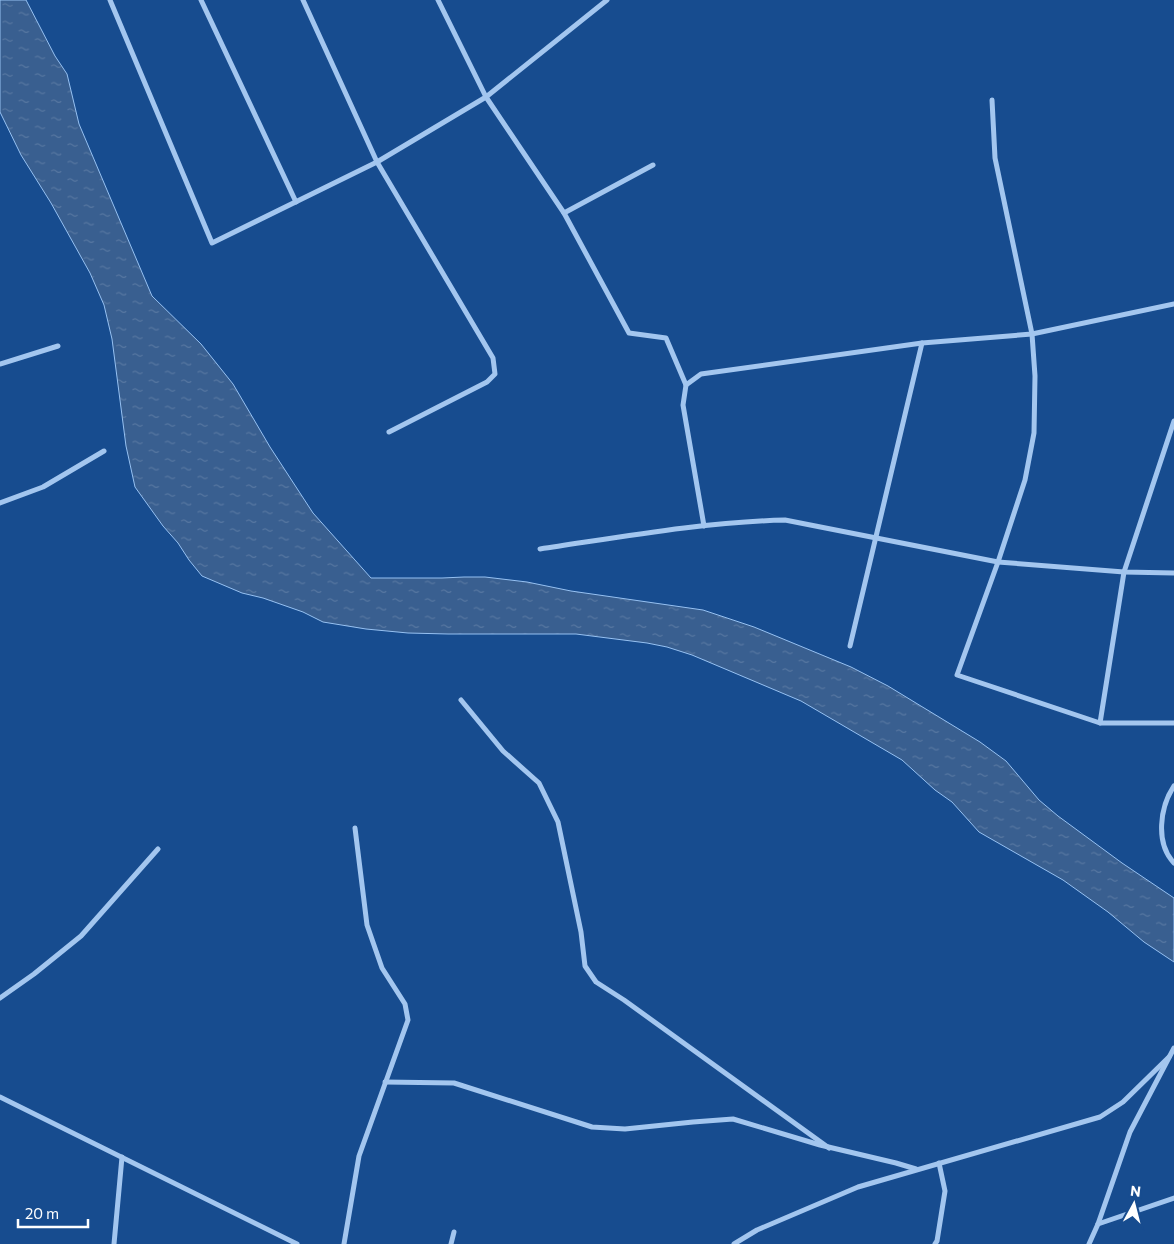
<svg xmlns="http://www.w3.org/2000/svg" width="1174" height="1244" viewBox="0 0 1174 1244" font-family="Commissioner,sans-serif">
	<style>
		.water { fill: url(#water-ripples); stroke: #96c1f2 }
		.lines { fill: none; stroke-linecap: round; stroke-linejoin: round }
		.street { stroke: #a3c6ef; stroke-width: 5 }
	</style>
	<defs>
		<pattern id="water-ripples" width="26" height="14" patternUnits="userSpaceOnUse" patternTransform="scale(1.25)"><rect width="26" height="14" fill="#395f90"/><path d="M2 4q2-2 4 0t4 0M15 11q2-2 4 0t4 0" fill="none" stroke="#5777a1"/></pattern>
	</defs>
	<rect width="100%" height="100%" fill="#174c8f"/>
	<polygon class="water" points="0,0 26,0 55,56 67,74 79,124 152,296 201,344 233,384 270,447 313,513 371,578 442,578 464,577 485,577 527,582 571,591 703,610 754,627 851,667 888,686 980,742 1006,761 1039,800 1058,816 1122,863 1174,898 1174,962 1144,942 1108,912 1063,880 979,832 952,802 935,790 902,760 801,701 692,655 667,647 647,643 576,634 448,634 408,633 366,629 323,622 303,612 263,598 242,593 202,576 189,560 178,543 163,526 135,487 126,446 112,339 104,305 90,273 51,203 21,155 0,112"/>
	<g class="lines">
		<g class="street">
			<polyline points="110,0 212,243 377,162 486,97 607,0"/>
			<polyline points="201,0 296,202"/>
			<polyline points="303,0 377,162 493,358 495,374 487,382 389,432"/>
			<polyline points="438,0 486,97 564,213 629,333 666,338 686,385 683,405 704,526"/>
			<polyline points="992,100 995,158 1032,334 1035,376 1034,433 1025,480 998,562 957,675 1100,723 1174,723"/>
			<polyline points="564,213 653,165"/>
			<polyline points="0,364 58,346"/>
			<polyline points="686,385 701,374 922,343 1032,334 1174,304"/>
			<polyline points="0,503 43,487 104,451"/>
			<path d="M540 549C621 537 703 522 785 520L998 562 1124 572 1174 573"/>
			<polyline points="850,646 922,343"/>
			<polyline points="461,700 503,751 539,783 558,822 581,932 585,966 596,982 624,1000 829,1148"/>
			<polyline points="1100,723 1124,572 1174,421"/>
			<path d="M1174 786C1160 807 1155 843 1174 863"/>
			<polyline points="0,998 34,974 81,936 158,849"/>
			<polyline points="385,1082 454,1083 592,1127 625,1129 693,1122 733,1119 820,1145 896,1163 916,1169"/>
			<polyline points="0,1097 297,1244"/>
			<polyline points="1098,1224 1174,1198"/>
			<polyline points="114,1244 122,1157"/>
			<polyline points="344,1244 359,1156 408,1020 405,1004 382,968 367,925 355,828"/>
			<polyline points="451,1244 454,1232"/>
			<polyline points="734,1244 757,1230 858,1187 1100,1117 1123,1102 1169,1057"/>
			<polyline points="935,1244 937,1241 945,1191 939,1163"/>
			<polyline points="1089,1244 1098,1224 1130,1132 1174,1048"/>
		</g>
	</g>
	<g transform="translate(1134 1204) rotate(7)" stroke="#174c8f" stroke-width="4" paint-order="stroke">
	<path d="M0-4L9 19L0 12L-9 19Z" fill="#ffffff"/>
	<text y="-8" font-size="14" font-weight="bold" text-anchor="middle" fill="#ffffff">N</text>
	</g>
	<path d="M18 1219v8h70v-8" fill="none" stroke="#ffffff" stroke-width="2.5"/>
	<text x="25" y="1219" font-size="15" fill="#ffffff" stroke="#174c8f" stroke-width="4" paint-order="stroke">20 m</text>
</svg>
